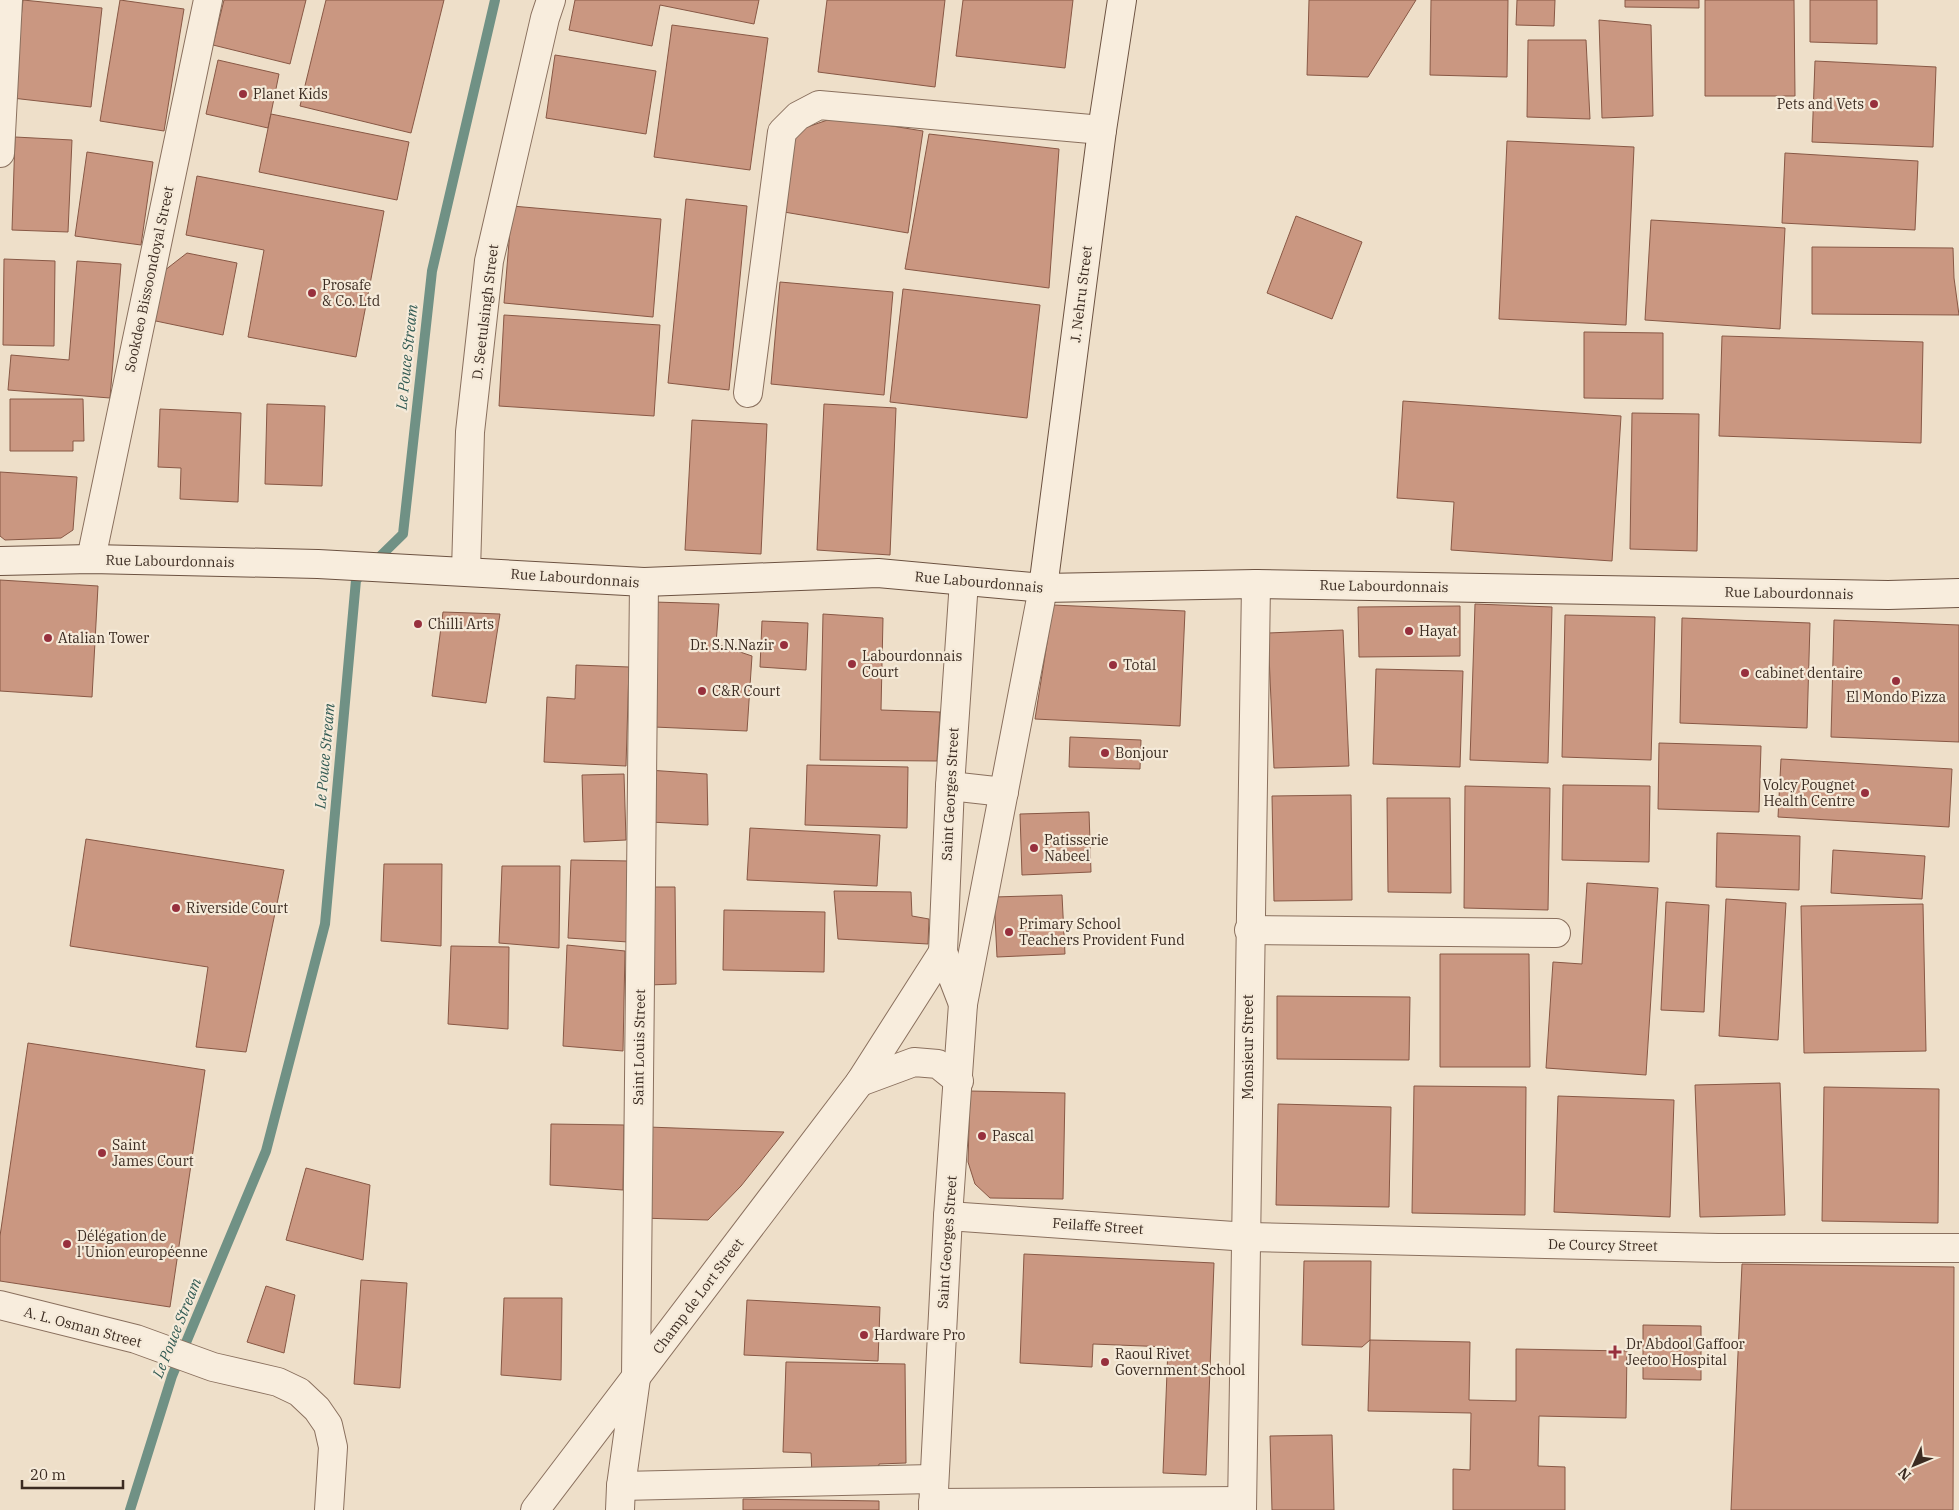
<svg xmlns="http://www.w3.org/2000/svg" width="1959" height="1510" viewBox="0 0 1959 1510" font-family="'IBM Plex Serif',serif">
	<style>
		.lines { fill: none; stroke-linecap: round; stroke-linejoin: round }
		.stream { stroke: #709185; stroke-width: 10 }
		.building { fill: #ca9781; stroke: #885845 }
		.minor-casing { stroke: #8a705e; stroke-width: 30 }
		.tertiary-casing { stroke: #8a705e; stroke-width: 30 }
		.secondary-casing { stroke: #6c5241; stroke-width: 30 }
		.minor { stroke: #f8eddd; stroke-width: 28 }
		.tertiary { stroke: #f8eddd; stroke-width: 28 }
		.secondary { stroke: #f8eddd; stroke-width: 28 }
		.poi-dot { fill: #97303d; stroke: #f5ead9; stroke-width: 2 }
		.labels { text-anchor: middle; stroke-width: 4.5; stroke-linejoin: round; paint-order: stroke }
		.poi-label { font-size: 14px; fill: #3b2b21; stroke: #f5ead9; text-anchor: start }
		.street-label { font-size: 14px; fill: #3b2b21; stroke: #f5ead9 }
		.water-label { font-size: 15px; font-style: italic; fill: #315a53; stroke: #f5ead9 }
	</style>
	<rect width="100%" height="100%" fill="#eedfc9"/>
	<g class="lines">
		<polyline class="stream" points="130,1510 172,1376 266,1151 325,924 356,580 403,534 432,271 495,0"/>
	</g>
	<g class="building">
		<polygon points="23,0 102,8 91,107 12,98"/>
		<polygon points="120,0 184,9 164,131 100,121"/>
		<polygon points="224,0 306,0 290,64 213,45"/>
		<polygon points="326,0 444,0 411,133 300,106"/>
		<polygon points="575,0 759,0 754,24 660,5 652,46 569,30"/>
		<polygon points="827,0 945,0 935,87 818,72"/>
		<polygon points="963,0 1073,0 1065,68 956,56"/>
		<polygon points="1309,0 1416,0 1368,77 1307,75"/>
		<polygon points="1431,0 1508,0 1507,77 1430,75"/>
		<polygon points="1517,0 1555,0 1554,26 1516,25"/>
		<polygon points="1625,0 1699,0 1699,8 1625,7"/>
		<polygon points="1705,0 1794,0 1795,96 1705,96"/>
		<polygon points="1810,0 1877,0 1877,44 1810,42"/>
		<polygon points="1599,20 1651,25 1653,116 1602,118"/>
		<polygon points="672,25 768,38 750,170 654,157"/>
		<polygon points="1528,40 1586,40 1590,119 1527,117"/>
		<polygon points="555,55 656,71 646,134 546,118"/>
		<polygon points="218,60 279,74 268,128 206,114"/>
		<polygon points="1815,61 1936,67 1933,147 1812,142"/>
		<polygon points="271,114 409,142 397,200 259,172"/>
		<polygon points="836,117 923,131 908,233 784,212 796,131"/>
		<polygon points="929,134 1059,149 1049,288 905,269"/>
		<polygon points="15,137 72,140 68,232 12,230"/>
		<polygon points="1507,141 1634,147 1626,325 1499,319"/>
		<polygon points="87,152 153,162 141,245 75,236"/>
		<polygon points="1785,153 1918,161 1915,230 1782,223"/>
		<polygon points="197,176 384,211 356,357 248,337 264,250 186,235"/>
		<polygon points="686,199 747,206 729,390 668,383"/>
		<polygon points="512,206 661,219 653,317 504,303"/>
		<polygon points="1296,216 1362,242 1332,319 1267,293"/>
		<polygon points="1651,220 1785,228 1780,329 1645,320"/>
		<polygon points="1812,247 1953,248 1954,278 1959,315 1812,314"/>
		<polygon points="187,253 237,263 223,335 151,320 160,274"/>
		<polygon points="4,259 55,261 54,346 3,345"/>
		<polygon points="77,261 121,264 110,398 8,390 11,355 69,360"/>
		<polygon points="780,282 893,292 884,395 771,384"/>
		<polygon points="903,289 1040,305 1027,418 890,402"/>
		<polygon points="504,315 660,325 654,416 499,406"/>
		<polygon points="1584,332 1663,333 1663,399 1584,398"/>
		<polygon points="1722,336 1923,342 1921,443 1719,436"/>
		<polygon points="10,399 83,399 84,441 73,441 73,451 10,451"/>
		<polygon points="1403,401 1621,416 1612,561 1451,550 1454,502 1397,498"/>
		<polygon points="267,404 325,406 322,486 265,484"/>
		<polygon points="824,404 896,408 890,555 817,550"/>
		<polygon points="160,409 241,413 238,502 180,499 181,468 158,467"/>
		<polygon points="1632,413 1699,414 1697,551 1630,549"/>
		<polygon points="692,420 767,424 761,554 685,550"/>
		<polygon points="0,472 77,477 73,530 61,538 5,540 0,536"/>
		<polygon points="0,580 98,586 92,697 0,691"/>
		<polygon points="654,602 719,604 716,644 752,656 747,731 654,727"/>
		<polygon points="1475,604 1552,607 1548,763 1470,760"/>
		<polygon points="1053,605 1185,611 1180,726 1035,719"/>
		<polygon points="1460,606 1460,656 1359,657 1358,607"/>
		<polygon points="443,612 500,614 486,703 432,696"/>
		<polygon points="823,614 883,618 881,710 940,712 937,761 820,760"/>
		<polygon points="1565,615 1655,617 1651,760 1562,757"/>
		<polygon points="1682,618 1810,623 1807,728 1680,723"/>
		<polygon points="1834,620 1959,625 1959,742 1831,737"/>
		<polygon points="762,621 808,623 806,670 760,667"/>
		<polygon points="1343,630 1349,766 1274,768 1268,633"/>
		<polygon points="576,665 629,667 626,766 544,762 547,697 575,699"/>
		<polygon points="1376,669 1463,671 1460,767 1373,764"/>
		<polygon points="1070,737 1141,740 1140,769 1069,767"/>
		<polygon points="1659,743 1761,746 1759,812 1658,809"/>
		<polygon points="1781,759 1952,769 1949,827 1778,817"/>
		<polygon points="807,765 908,767 907,828 805,825"/>
		<polygon points="648,770 707,774 708,825 650,822"/>
		<polygon points="624,774 626,840 584,842 582,775"/>
		<polygon points="1563,785 1650,786 1649,862 1562,860"/>
		<polygon points="1465,786 1550,788 1548,910 1464,908"/>
		<polygon points="1351,795 1352,900 1274,901 1272,796"/>
		<polygon points="1387,798 1450,798 1451,893 1388,892"/>
		<polygon points="1089,812 1091,872 1022,875 1020,814"/>
		<polygon points="750,828 880,835 877,886 747,880"/>
		<polygon points="1717,833 1800,836 1799,890 1716,887"/>
		<polygon points="86,839 284,870 246,1052 196,1047 208,967 70,946"/>
		<polygon points="1833,850 1925,856 1922,899 1831,893"/>
		<polygon points="571,860 629,861 628,942 568,938"/>
		<polygon points="384,864 442,864 441,946 381,941"/>
		<polygon points="502,866 560,866 559,948 499,943"/>
		<polygon points="1587,883 1658,888 1646,1075 1546,1068 1553,962 1582,964"/>
		<polygon points="648,887 675,887 676,984 649,985"/>
		<polygon points="834,891 911,892 912,916 929,919 928,944 838,939"/>
		<polygon points="1062,895 1065,954 997,957 994,897"/>
		<polygon points="1726,899 1786,903 1778,1040 1719,1036"/>
		<polygon points="1666,902 1709,905 1704,1012 1661,1010"/>
		<polygon points="1923,904 1926,1051 1804,1053 1801,906"/>
		<polygon points="724,910 825,912 824,972 723,970"/>
		<polygon points="567,945 625,951 623,1051 563,1046"/>
		<polygon points="451,946 509,947 508,1029 448,1024"/>
		<polygon points="1440,954 1529,954 1530,1067 1440,1067"/>
		<polygon points="1277,996 1410,997 1409,1060 1277,1059"/>
		<polygon points="28,1043 205,1070 170,1307 0,1281 0,1236"/>
		<polygon points="1780,1083 1785,1215 1700,1217 1695,1085"/>
		<polygon points="1414,1086 1526,1087 1525,1215 1412,1213"/>
		<polygon points="1824,1087 1939,1089 1938,1223 1822,1221"/>
		<polygon points="970,1091 1065,1093 1063,1199 990,1198 975,1184 968,1162"/>
		<polygon points="1558,1096 1674,1100 1670,1217 1554,1212"/>
		<polygon points="1278,1104 1391,1107 1389,1207 1276,1205"/>
		<polygon points="551,1124 624,1125 623,1190 550,1185"/>
		<polygon points="648,1127 784,1132 741,1186 708,1220 640,1218"/>
		<polygon points="306,1168 370,1185 363,1260 286,1240"/>
		<polygon points="1024,1254 1214,1263 1206,1475 1163,1473 1168,1347 1093,1344 1092,1367 1020,1363"/>
		<polygon points="1304,1261 1371,1261 1370,1340 1362,1347 1302,1345"/>
		<polygon points="1742,1264 1954,1267 1953,1510 1731,1510"/>
		<polygon points="361,1280 407,1283 400,1388 354,1384"/>
		<polygon points="266,1286 295,1295 284,1353 247,1342"/>
		<polygon points="504,1298 562,1298 561,1380 501,1375"/>
		<polygon points="747,1300 880,1307 878,1361 744,1355"/>
		<polygon points="1643,1325 1701,1326 1701,1380 1643,1379"/>
		<polygon points="1370,1340 1470,1342 1469,1400 1516,1401 1516,1349 1627,1351 1626,1418 1539,1416 1538,1466 1565,1467 1565,1510 1453,1510 1453,1469 1470,1470 1471,1413 1368,1411"/>
		<polygon points="786,1362 905,1364 906,1463 879,1464 877,1481 812,1474 811,1453 783,1452"/>
		<polygon points="1332,1435 1334,1510 1272,1510 1270,1436"/>
		<polygon points="743,1499 879,1501 879,1510 743,1510"/>
	</g>
	<g class="lines">
		<defs>
			<g id="minor">
				<polyline points="0,153 8,0"/>
				<polyline points="748,393 782,132 798,116 819,105 1102,130"/>
				<polyline points="91,559 208,0"/>
				<polyline points="466,571 470,432 489,261 545,18 551,0"/>
				<polyline points="1249,930 1556,933"/>
				<polyline points="860,1082 914,1062 938,1064 959,1081"/>
				<polyline points="948,1216 1248,1237 1718,1248 1959,1248"/>
				<polyline points="0,1305 136,1339 213,1367 278,1382 299,1392 317,1409 328,1425 333,1447 329,1510"/>
				<polyline points="621,1486 933,1479"/>
				<polyline points="933,1503 1242,1501"/>
				<polyline points="535,1510 860,1082 943,952"/>
				<polyline points="620,1510 621,1486 636,1378 644,582"/>
				<polyline points="1242,1510 1256,584"/>
			</g>
			<g id="tertiary">
				<polyline points="950,786 1004,792"/>
				<polyline points="963,1004 943,952 950,786 964,581"/>
				<polyline points="933,1510 948,1216 963,1004 1043,588"/>
			</g>
			<g id="secondary">
				<polyline points="0,561 91,559 318,564 644,582 878,573 1043,588 1256,584 1888,595 1959,593"/>
				<polyline points="1043,588 1102,130 1122,0"/>
			</g>
		</defs>
		<use href="#minor" class="minor-casing"/>
		<use href="#tertiary" class="tertiary-casing"/>
		<use href="#secondary" class="secondary-casing"/>
		<use href="#minor" class="minor"/>
		<use href="#tertiary" class="tertiary"/>
		<use href="#secondary" class="secondary"/>
	</g>
	<g class="poi-dot">
		<circle cx="243" cy="94" r="5"/>
		<circle cx="1874" cy="104" r="5"/>
		<circle cx="312" cy="293" r="5"/>
		<circle cx="418" cy="624" r="5"/>
		<circle cx="1409" cy="631" r="5"/>
		<circle cx="48" cy="638" r="5"/>
		<circle cx="784" cy="645" r="5"/>
		<circle cx="852" cy="664" r="5"/>
		<circle cx="1113" cy="665" r="5"/>
		<circle cx="1745" cy="673" r="5"/>
		<circle cx="1896" cy="681" r="5"/>
		<circle cx="702" cy="691" r="5"/>
		<circle cx="1105" cy="753" r="5"/>
		<circle cx="1865" cy="793" r="5"/>
		<circle cx="1034" cy="848" r="5"/>
		<circle cx="176" cy="908" r="5"/>
		<circle cx="1009" cy="932" r="5"/>
		<circle cx="982" cy="1136" r="5"/>
		<circle cx="102" cy="1153" r="5"/>
		<circle cx="67" cy="1244" r="5"/>
		<circle cx="864" cy="1335" r="5"/>
		<path d="M1612.5 1344.5h5v5h5v5h-5v5h-5v-5h-5v-5h5z"/>
		<circle cx="1105" cy="1362" r="5"/>
	</g>
	<g class="labels">
		<g class="poi-label">
			<text x="253" y="99">Planet Kids</text>
			<text x="1864" y="109" text-anchor="end">Pets and Vets</text>
			<text x="322" y="290">Prosafe<tspan x="322" dy="16">&amp; Co. Ltd</tspan></text>
			<text x="428" y="629">Chilli Arts</text>
			<text x="1419" y="636">Hayat</text>
			<text x="58" y="643">Atalian Tower</text>
			<text x="774" y="650" text-anchor="end">Dr. S.N.Nazir</text>
			<text x="862" y="661">Labourdonnais<tspan x="862" dy="16">Court</tspan></text>
			<text x="1123" y="670">Total</text>
			<text x="1755" y="678">cabinet dentaire</text>
			<text x="712" y="696">C&amp;R Court</text>
			<text x="1896" y="702" text-anchor="middle">El Mondo Pizza</text>
			<text x="1115" y="758">Bonjour</text>
			<text x="1855" y="790" text-anchor="end">Volcy Pougnet<tspan x="1855" dy="16">Health Centre</tspan></text>
			<text x="1044" y="845">Patisserie<tspan x="1044" dy="16">Nabeel</tspan></text>
			<text x="186" y="913">Riverside Court</text>
			<text x="1019" y="929">Primary School<tspan x="1019" dy="16">Teachers Provident Fund</tspan></text>
			<text x="992" y="1141">Pascal</text>
			<text x="112" y="1150">Saint<tspan x="112" dy="16">James Court</tspan></text>
			<text x="77" y="1241">Délégation de<tspan x="77" dy="16">l'Union européenne</tspan></text>
			<text x="874" y="1340">Hardware Pro</text>
			<text x="1626" y="1349">Dr Abdool Gaffoor<tspan x="1626" dy="16">Jeetoo Hospital</tspan></text>
			<text x="1115" y="1359">Raoul Rivet<tspan x="1115" dy="16">Government School</tspan></text>
		</g>
		<g class="street-label">
			<text transform="translate(149 279) rotate(-78)" y="5">Sookdeo Bissoondoyal Street</text>
			<text transform="translate(1081 294) rotate(-83)" y="5">J. Nehru Street</text>
			<text transform="translate(485 312) rotate(-83)" y="5">D. Seetulsingh Street</text>
			<text transform="translate(170 561) rotate(1)" y="5">Rue Labourdonnais</text>
			<text transform="translate(575 578) rotate(4)" y="5">Rue Labourdonnais</text>
			<text transform="translate(979 582) rotate(5)" y="5">Rue Labourdonnais</text>
			<text transform="translate(1384 586) rotate(1)" y="5">Rue Labourdonnais</text>
			<text transform="translate(1789 593) rotate(1)" y="5">Rue Labourdonnais</text>
			<text transform="translate(950 794) rotate(-87)" y="5">Saint Georges Street</text>
			<text transform="translate(639 1047) rotate(-89)" y="5">Saint Louis Street</text>
			<text transform="translate(1248 1047) rotate(-90)" y="5">Monsieur Street</text>
			<text transform="translate(1098 1226) rotate(4)" y="5">Feilaffe Street</text>
			<text transform="translate(947 1242) rotate(-86)" y="5">Saint Georges Street</text>
			<text transform="translate(1603 1245) rotate(1)" y="5">De Courcy Street</text>
			<text transform="translate(698 1296) rotate(-53)" y="5">Champ de Lort Street</text>
			<text transform="translate(83 1327) rotate(15)" y="5">A. L. Osman Street</text>
		</g>
		<g class="water-label">
			<text transform="translate(407 357) rotate(-84)" y="5">Le Pouce Stream</text>
			<text transform="translate(325 756) rotate(-85)" y="5">Le Pouce Stream</text>
			<text transform="translate(177 1328) rotate(-68)" y="5">Le Pouce Stream</text>
		</g>
	</g>
	<g transform="translate(1914 1465) rotate(226)" stroke="#f5ead9" stroke-width="4" paint-order="stroke">
	<path d="M0-4L9 19L0 12L-9 19Z" fill="#3b2b21"/>
	<text y="-8" font-size="14" font-weight="bold" text-anchor="middle" fill="#3b2b21">N</text>
	</g>
	<path d="M22 1480v8h101v-8" fill="none" stroke="#3b2b21" stroke-width="2.5"/>
	<text x="30" y="1480" font-size="15" fill="#3b2b21" stroke="#f5ead9" stroke-width="4" paint-order="stroke">20 m</text>
</svg>
